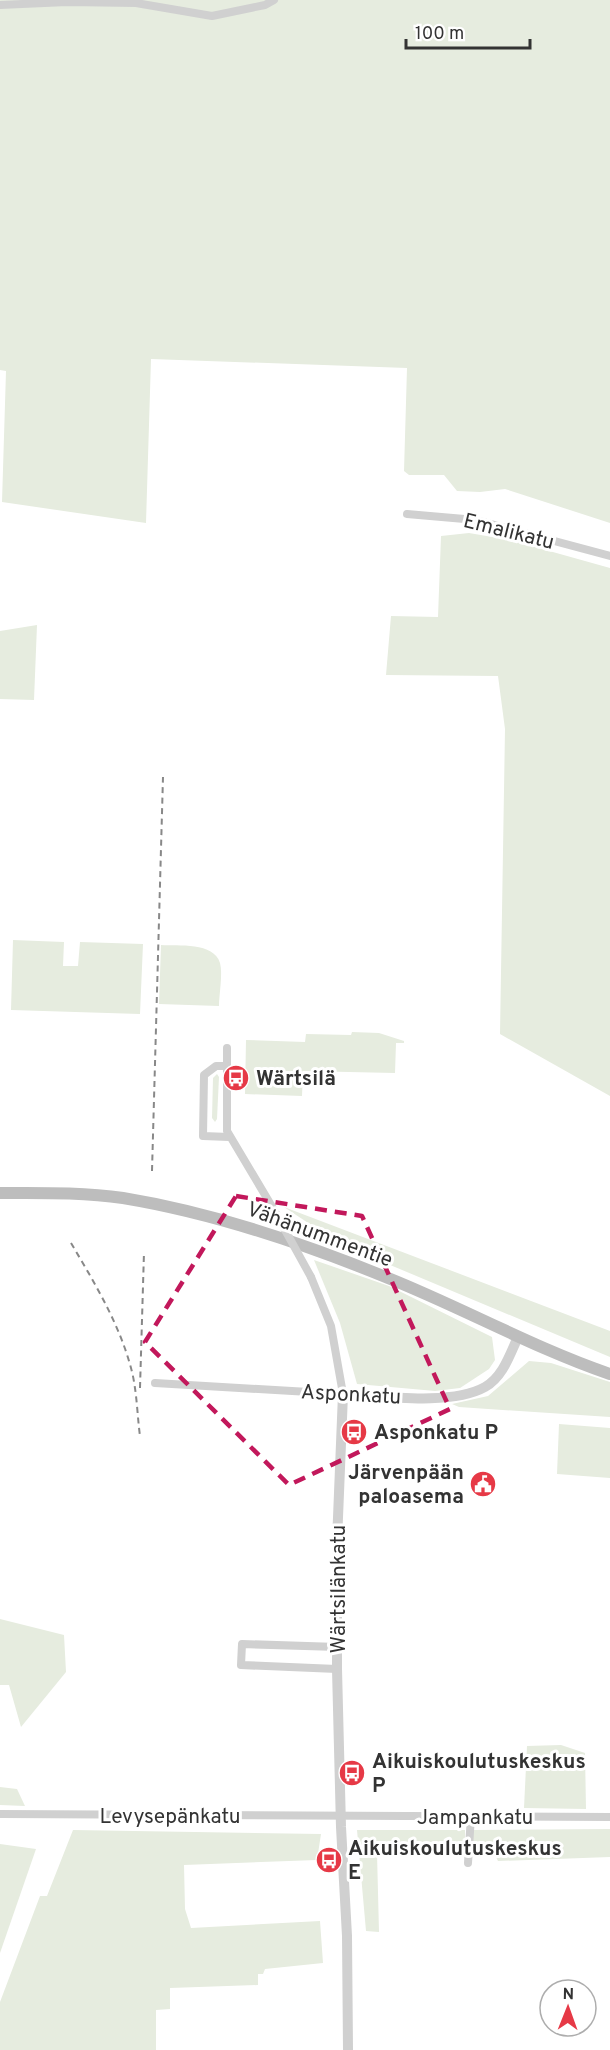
<svg xmlns="http://www.w3.org/2000/svg" width="610" height="2050" viewBox="0 0 610 2050" font-family="Overpass,sans-serif">
	<style>
		.green { fill: #e6ecdf }
		.lines { fill: none; stroke-linecap: round; stroke-linejoin: round }
		.minor { stroke: #d0d0d0; stroke-width: 8 }
		.tertiary { stroke: #d0d0d0; stroke-width: 10 }
		.secondary { stroke: #bdbdbd; stroke-width: 12 }
		.rail { stroke: #888; stroke-width: 2; stroke-dasharray: 6 4.5; stroke-linecap: butt }
		.minor-bridge { stroke: #d0d0d0; stroke-width: 8 }
		.marked { fill: none; stroke: #c2185b; stroke-width: 4.5; stroke-dasharray: 12 8; stroke-linejoin: round }
		.labels { text-anchor: middle; stroke-width: 6; stroke-linejoin: round; paint-order: stroke }
		.street-label { font-size: 21px; fill: #333; stroke: #fff }
		.poi-label { font-size: 21px; font-weight: bold; fill: #333; stroke: #fff; text-anchor: start }
	</style>
	<rect width="100%" height="100%" fill="#fff"/>
	<g class="green">
		<polygon points="0,0 610,0 610,523 505,489 480,492 457,491 444,475 409,475 404,471 407,368 151,359 146,523 2,502 6,371 0,370"/>
		<polygon points="469,533 510,540 610,568 610,1096 500,1034 505,729 498,676 386,675 391,616 438,617 441,536"/>
		<polygon points="37,625 34,700 0,699 0,631"/>
		<polygon points="13,940 64,942 63,966 78,966 80,942 143,944 140,1014 11,1010"/>
		<path d="M161 945C178 946 214 942 220 963 223 974 219 995 219 1006L159 1004Z"/>
		<polygon points="352,1032 379,1033 404,1041 404,1043 396,1043 395,1073 303,1071 302,1096 245,1094 246,1040 305,1042 306,1034 351,1035"/>
		<polygon points="217,1074 219,1077 217,1119 215,1122 212,1118 213,1078"/>
		<polygon points="284,1207 610,1331 610,1357 340,1244"/>
		<polygon points="314,1260 389,1286 492,1337 495,1360 489,1369 460,1388 435,1391 357,1384 340,1323"/>
		<polygon points="529,1361 551,1363 610,1382 610,1417 459,1407 452,1404 488,1396"/>
		<polygon points="559,1424 610,1428 610,1478 557,1474"/>
		<polygon points="0,1619 64,1635 66,1672 21,1727 9,1685 0,1685"/>
		<polygon points="561,1745 585,1753 586,1809 524,1808 527,1746"/>
		<polygon points="0,1787 17,1789 25,1806 0,1805"/>
		<polygon points="610,1829 610,1857 498,1861 494,1853 472,1851 473,1830"/>
		<polygon points="73,1830 321,1834 317,1860 184,1865 185,1909 191,1928 320,1921 323,1963 265,1969 263,1974 258,1974 258,1985 170,1988 170,2009 156,2010 156,2050 0,2050 0,2002 40,1896 47,1896"/>
		<polygon points="357,1830 465,1830 465,1851 377,1853 379,1932 366,1931"/>
		<polygon points="0,1844 36,1849 0,1953"/>
	</g>
	<g class="lines">
		<g class="minor">
			<polyline points="0,5 67,2 136,3 212,16 265,5 274,0"/>
			<polyline points="407,514 476,520 610,556"/>
			<polyline points="227,1048 227,1131 274,1210"/>
			<polyline points="226,1066 216,1066 204,1075 203,1136 229,1137"/>
			<polyline points="155,1383 343,1394 331,1326 311,1277"/>
			<polyline points="337,1669 241,1665 242,1644 338,1647"/>
			<polyline points="0,1814 610,1817"/>
			<polyline points="468,1863 471,1816"/>
		</g>
		<path class="tertiary" d="M348 2050 347 1936 341 1827 337 1669V1542L343 1394C383 1396 451 1406 485 1387 503 1377 510 1354 518 1337"/>
		<path class="secondary" d="M0 1193C40 1193 83 1192 123 1198 214 1213 303 1243 388 1278 463 1308 534 1348 610 1374"/>
		<g class="rail">
			<polyline points="152,1171 163,777"/>
			<path d="M71 1243C94 1282 119 1323 131 1368 137 1390 137 1414 140 1436"/>
			<polyline points="140,1388 144,1252"/>
		</g>
		<polyline class="minor-bridge" points="274,1210 311,1277"/>
	</g>
	<path class="marked" d="M236 1196 362 1216 450 1409 289 1485 145 1342Z"/>
	<defs>
		<symbol id="bus-disc" viewBox="-11 -11 22 22"><circle r="9.5" fill="#e63946" stroke="#fff"/><path d="M-5-6H5V4H4V6H2V4H-2V6H-4V4H-5ZM-3.5-4V0h7V-4ZM-3.5 1.2v1.5H-2V1.2ZM2 1.2v1.5H3.5V1.2Z" fill="#fff"/></symbol>
		<symbol id="civic-disc" viewBox="-11 -11 22 22"><circle r="9.5" fill="#e63946" stroke="#fff"/><path d="M-.6-6.5H3V-4.5H.6V-3L4-1V1h2V6H-6V1h2V-1L-.6-3ZM-1.2 2.5V6h2.4V2.5Z" fill="#fff"/></symbol>
	</defs>
	<g fill-rule="evenodd">
		<use href="#bus-disc" x="221" y="1063" width="30" height="30"/>
		<use href="#bus-disc" x="339" y="1417" width="30" height="30"/>
		<use href="#civic-disc" x="468" y="1469" width="30" height="30"/>
		<use href="#bus-disc" x="337" y="1758" width="30" height="30"/>
		<use href="#bus-disc" x="314" y="1845" width="30" height="30"/>
	</g>
	<g class="labels">
		<g class="street-label">
			<text transform="translate(509 531) rotate(14)" y="7">Emalikatu</text>
			<text transform="translate(320 1234) rotate(20)" y="7">Vähänummentie</text>
			<text transform="translate(351 1394) rotate(3)" y="7">Asponkatu</text>
			<text transform="translate(338 1589) rotate(-90)" y="7">Wärtsilänkatu</text>
			<text x="170" y="1823">Levysepänkatu</text>
			<text x="475" y="1824">Jampankatu</text>
		</g>
		<g class="poi-label">
			<text x="256" y="1085">Wärtsilä</text>
			<text x="374" y="1439">Asponkatu P</text>
			<text x="464" y="1479" text-anchor="end">Järvenpään<tspan x="464" dy="24">paloasema</tspan></text>
			<text x="372" y="1768">Aikuiskoulutuskeskus<tspan x="372" dy="24">P</tspan></text>
			<text x="348" y="1855">Aikuiskoulutuskeskus<tspan x="348" dy="24">E</tspan></text>
		</g>
	</g>
	<g transform="translate(568 2008) rotate(1)"><circle r="28" fill="#ffffff" stroke="#adadad" stroke-width="1.5"/>
	<path d="M0-4.5L10 22L0 15L-10 22Z" fill="#e63946"/>
	<text y="-9" font-size="16" font-weight="bold" text-anchor="middle" fill="#333333">N</text>
	</g>
	<path d="M406 39v9h124v-9" fill="none" stroke="#333333" stroke-width="3"/>
	<text x="415" y="39" font-size="18" fill="#333333" stroke="#ffffff" stroke-width="4.5" paint-order="stroke">100 m</text>
</svg>
